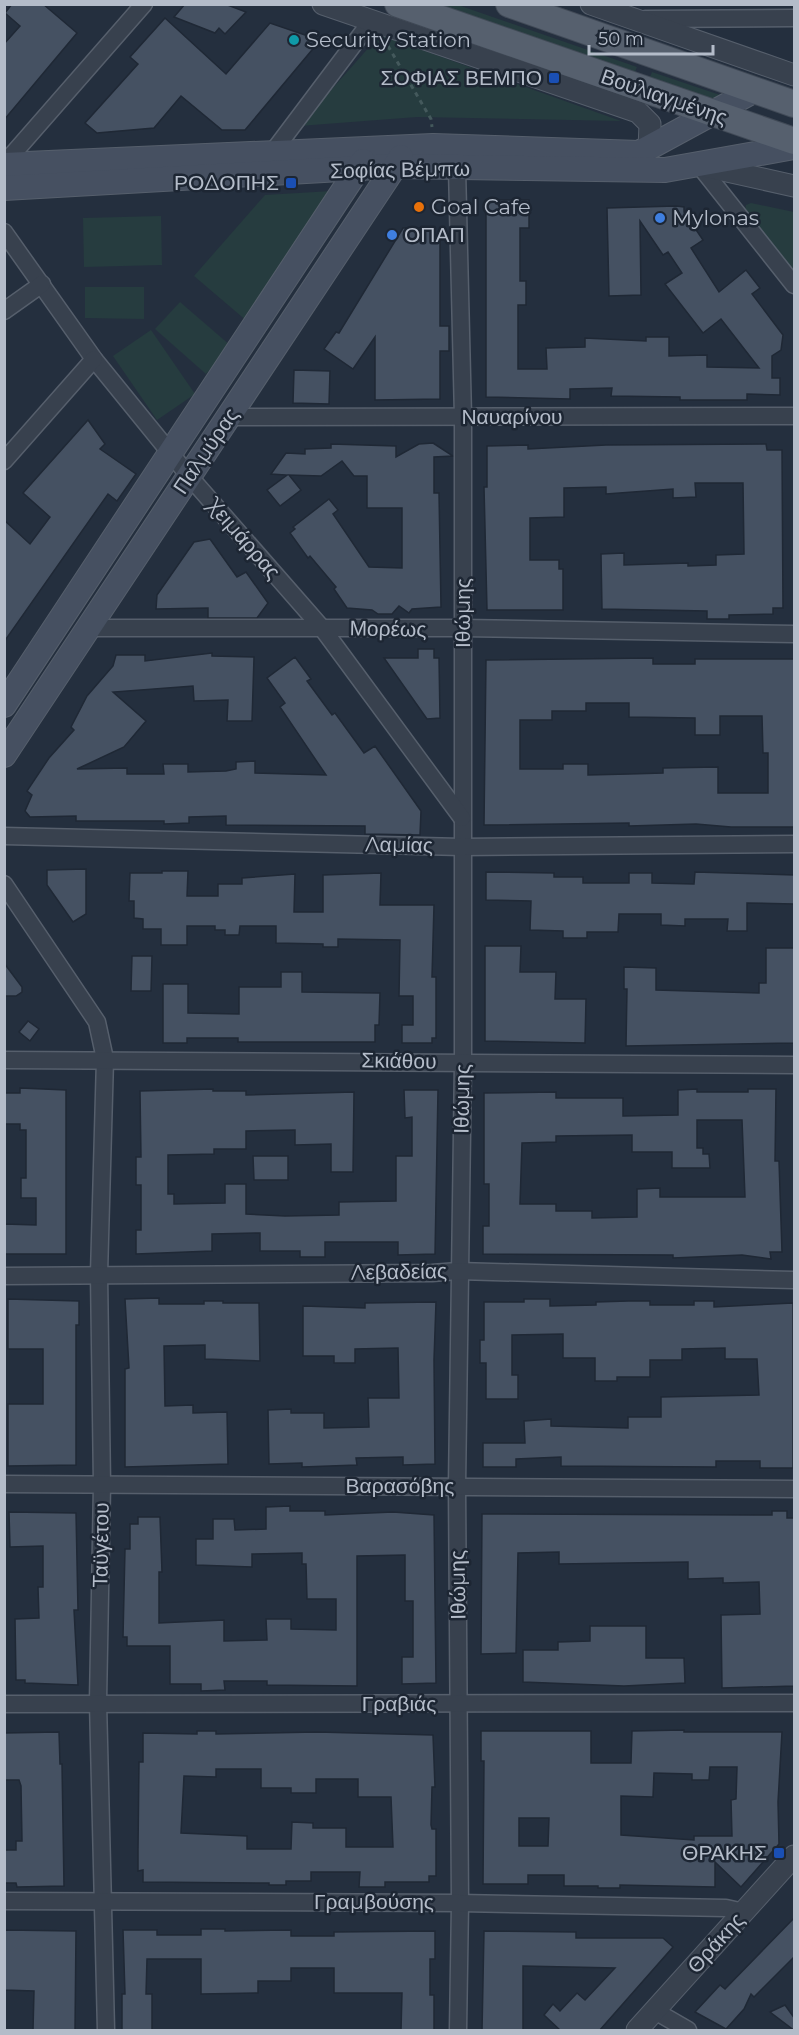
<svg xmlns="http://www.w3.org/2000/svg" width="799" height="2035" viewBox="0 0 799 2035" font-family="Montserrat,sans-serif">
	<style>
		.green { fill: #263c3f }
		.building { fill: #455162; stroke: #1f2835; stroke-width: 1.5; fill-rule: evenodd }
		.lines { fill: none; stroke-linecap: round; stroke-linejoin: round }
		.minor-casing { stroke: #565f6c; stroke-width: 19 }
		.tertiary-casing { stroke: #565f6c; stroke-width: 23 }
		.secondary-casing { stroke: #565f6c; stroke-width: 26 }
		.primary-casing { stroke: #414a57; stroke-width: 28 }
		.path { stroke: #44595c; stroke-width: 3; stroke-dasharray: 4.5 4.5; stroke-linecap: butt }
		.minor { stroke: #38414e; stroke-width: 16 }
		.tertiary { stroke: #38414e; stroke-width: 21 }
		.secondary { stroke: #465061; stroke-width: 24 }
		.primary { stroke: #56606e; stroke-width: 26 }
		.culture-dot { fill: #0f9aa8; stroke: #1d2633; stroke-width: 2 }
		.transit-dot { fill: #1a4fb4; stroke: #1d2633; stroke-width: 2 }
		.food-dot { fill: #e8710a; stroke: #1d2633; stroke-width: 2 }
		.shop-dot { fill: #3f7fe0; stroke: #1d2633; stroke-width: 2 }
		.labels { text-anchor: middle; stroke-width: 5; stroke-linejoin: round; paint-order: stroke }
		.poi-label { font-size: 21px; fill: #b4bcc9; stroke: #1d2633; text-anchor: start }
		.street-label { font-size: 21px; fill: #b4bcc9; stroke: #1d2633 }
	</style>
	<rect width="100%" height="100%" fill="#242f3e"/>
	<g class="green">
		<polygon points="427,5 458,5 637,67 633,77"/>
		<polygon points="380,35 621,121 417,117 299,126"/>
		<polygon points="652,72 726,97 712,105 647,84"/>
		<polygon points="332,191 248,322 194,276 265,195"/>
		<polygon points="751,203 794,212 794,273 745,211 746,205"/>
		<polygon points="161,216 162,265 84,267 83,218"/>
		<polygon points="85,287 144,287 144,319 85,318"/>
		<polygon points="180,302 231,346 206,374 155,329"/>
		<polygon points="151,330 195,394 157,420 113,356"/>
	</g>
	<g class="building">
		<polygon points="12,4 43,4 77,33 4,120 4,44 20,26 5,13"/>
		<polygon points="185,4 225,4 246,12 225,34 219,28 215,33 174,17"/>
		<polygon points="165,18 226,74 270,23 308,36 317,44 245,130 222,130 181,96 154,128 97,133 85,123 138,64 130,57"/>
		<polygon points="486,200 529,200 529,228 520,228 520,281 526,281 526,305 518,305 518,369 547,369 546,348 585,347 585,338 646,341 646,337 669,337 669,356 707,355 707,367 759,368 721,319 703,333 665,284 682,273 668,252 663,255 640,221 641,295 609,296 607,208 676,206 684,207 684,212 703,240 691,248 719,292 746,270 760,288 752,294 783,335 781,350 772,356 772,378 780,378 780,395 747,394 747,400 680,400 680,397 611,396 612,388 570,389 570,399 486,397"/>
		<polygon points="403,228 435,228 435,239 440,240 440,326 449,326 449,351 440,351 440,399 375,400 375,337 353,369 324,349 336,332 339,333"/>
		<polygon points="294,370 330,371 329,404 293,403"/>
		<polygon points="88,420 105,444 100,449 136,474 117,501 108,494 4,642 4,520 30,544 50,517 23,493"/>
		<polygon points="433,443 453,456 434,457 434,493 439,493 441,607 412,609 409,613 399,606 392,614 378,614 372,610 347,608 334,589 336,587 310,556 308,558 290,533 295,529 293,527 329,499 338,510 333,514 369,567 402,568 402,508 367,508 367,476 354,476 342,461 321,476 289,475 301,490 280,506 267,490 287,475 271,474 286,453 305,454 305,449 331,448 331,444 396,446 396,457 419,444"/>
		<polygon points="766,444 767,450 782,450 783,608 773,608 773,614 729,615 729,619 707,619 707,611 602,609 601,554 624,553 624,565 688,563 688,566 716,565 716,555 744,554 743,483 695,483 696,497 673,498 673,489 606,494 606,487 564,488 564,517 530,518 530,560 559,560 559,569 563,569 563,610 487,610 484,487 487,487 487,446 528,445 528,449 606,445"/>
		<polygon points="210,539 237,577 246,572 268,603 257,618 208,618 208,608 156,609 157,595 194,542"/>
		<polygon points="418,649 434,649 434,658 439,658 440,718 427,719 384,658 418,658"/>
		<polygon points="212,653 212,656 254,657 252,721 227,721 228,700 194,701 193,686 113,692 146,721 124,747 77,769 127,768 127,774 164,774 163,764 188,764 188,772 226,771 236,769 236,762 255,761 255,773 326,775 280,707 285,703 267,678 295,657 311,679 307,681 332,715 335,713 364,753 375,746 421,811 420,835 365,834 365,826 226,825 226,816 189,817 189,823 164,824 164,821 76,821 76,816 30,817 25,811 32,795 27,791 49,758 74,730 71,727 87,696 113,666 116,655 145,655 145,661"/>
		<path d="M653 658V664H695V659H795V827H731L696 824 629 826V823L484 825 486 660ZM586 703H629V717L695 718V735H720V716H762L763 753H768V793H718V767L663 768V773L629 774 588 775V764H563V769H520V720H552V711H586Z"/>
		<polygon points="86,869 86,914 73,922 47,885 47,870"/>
		<polygon points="162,871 188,871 187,896 218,896 218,884 242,884 242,878 295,874 294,912 323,912 323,875 381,873 380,905 434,905 432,977 436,977 436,1038 432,1038 432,1043 402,1043 402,1025 413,1025 413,996 399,996 400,940 338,939 338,947 323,947 323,944 276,943 276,926 240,926 239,935 225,935 225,930 215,930 215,926 187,926 187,945 161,945 161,929 143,929 143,919 134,918 134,901 129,901 130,873 162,873"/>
		<polygon points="486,872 554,873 554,877 583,877 583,883 629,883 629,873 652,873 652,883 694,884 695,872 795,875 794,904 747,903 747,931 727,931 728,919 685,919 685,926 661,925 661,914 619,914 618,932 587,932 587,938 563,938 563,931 530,930 531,901 486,900"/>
		<polygon points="485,946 521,946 520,972 556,972 555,999 586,999 585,1043 485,1041"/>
		<polygon points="766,948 795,948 794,1043 626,1046 627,989 624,989 624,967 656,968 656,990 759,993 759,983 766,983"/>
		<polygon points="132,956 152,956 151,991 131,991"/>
		<polygon points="4,963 22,987 22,992 16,996 4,996"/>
		<polygon points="281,972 302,972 302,992 380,993 379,1025 375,1025 375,1042 238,1042 238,1038 187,1038 187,1043 163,1043 163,984 188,984 188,1013 239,1014 239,987 281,987"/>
		<polygon points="28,1021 39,1029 30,1041 19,1032"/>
		<polygon points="20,1088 66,1090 66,1254 4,1254 4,1224 36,1225 36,1198 21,1198 21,1178 26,1178 26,1130 20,1130 20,1124 4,1124 4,1093 20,1093"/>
		<polygon points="213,1089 213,1091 246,1091 246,1095 354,1092 353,1172 331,1172 331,1144 295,1145 295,1130 246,1131 246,1149 214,1149 214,1154 168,1155 168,1194 174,1194 174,1204 225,1203 225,1184 246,1184 246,1214 285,1216 339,1215 339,1202 396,1201 396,1156 412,1156 412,1117 405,1118 404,1090 438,1090 435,1254 398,1255 398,1242 325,1242 325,1257 300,1257 300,1251 260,1251 260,1233 212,1234 212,1251 136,1254 136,1230 141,1230 141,1185 136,1185 136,1157 141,1157 140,1091"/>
		<path d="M697 1089V1092H748V1089H776L775 1161H779L782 1252H770L771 1259 742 1255 673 1258V1255L483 1254V1226H489V1184H484V1093L556 1092V1098H623V1116L678 1115V1090ZM697 1120H742L745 1197H660V1188L637 1189V1217L592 1218V1211H556V1204H520L522 1143 556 1142V1136L632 1135V1152H672V1168H710L709 1154H703V1148H697Z"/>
		<polygon points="253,1156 288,1156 288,1180 254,1180"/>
		<polygon points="159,1298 159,1304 204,1304 204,1301 223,1301 223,1303 259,1303 260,1361 205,1359 205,1345 164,1346 165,1406 193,1405 193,1413 227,1412 228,1464 125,1467 125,1369 129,1368 125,1299"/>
		<polygon points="8,1299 79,1301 79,1325 76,1325 76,1465 8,1466 8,1404 43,1404 43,1349 8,1349"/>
		<polygon points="524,1299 550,1299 550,1306 596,1305 596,1302 628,1301 650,1301 650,1305 694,1305 694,1301 714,1301 714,1307 793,1303 793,1468 760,1468 760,1461 716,1461 716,1467 561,1466 561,1457 516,1459 516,1467 483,1467 483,1443 525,1443 524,1421 551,1419 551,1426 628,1428 628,1417 661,1417 661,1397 759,1395 757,1359 725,1359 725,1348 682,1349 682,1360 650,1360 650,1377 617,1377 617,1381 595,1381 595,1358 563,1358 563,1334 512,1335 512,1375 518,1375 518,1399 486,1399 486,1363 480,1363 480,1340 484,1340 484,1302 524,1302"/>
		<polygon points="436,1302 434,1360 435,1464 403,1465 403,1457 356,1458 357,1465 302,1467 302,1463 269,1464 268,1410 291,1409 291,1413 324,1413 324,1428 369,1427 368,1398 399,1398 398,1348 355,1349 355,1363 334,1363 334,1356 303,1356 303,1306 365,1308 365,1303"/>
		<polygon points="290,1506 290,1511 325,1511 325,1515 393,1512 434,1515 436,1683 402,1684 402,1657 413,1657 413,1601 405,1601 405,1555 357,1556 357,1686 267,1685 267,1681 224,1681 225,1690 201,1691 201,1684 170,1684 170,1646 127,1646 127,1637 123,1637 125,1549 130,1549 130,1524 138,1524 138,1517 160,1517 162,1572 159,1572 159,1623 224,1620 224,1641 267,1640 266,1619 291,1619 291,1629 336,1630 336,1599 307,1599 306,1564 302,1564 302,1553 252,1554 252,1567 196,1565 196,1539 213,1539 213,1519 234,1519 235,1530 266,1529 266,1507"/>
		<polygon points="772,1511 787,1511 787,1518 795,1518 794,1686 722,1688 721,1615 760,1614 759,1582 723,1583 723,1578 688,1579 688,1562 559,1564 559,1552 518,1553 516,1653 481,1654 482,1514 756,1515 772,1515"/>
		<polygon points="9,1512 76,1513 78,1610 74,1610 78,1685 25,1683 25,1680 16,1680 15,1619 39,1618 38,1587 43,1587 43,1546 10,1547"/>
		<polygon points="590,1626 646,1626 646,1658 684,1658 685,1683 624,1686 523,1682 523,1650 558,1650 558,1642 590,1641"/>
		<path d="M684 1730V1732H782L778 1802 779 1844 741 1887 715 1862V1887L620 1885V1888H598V1886H564V1875H528V1884H483L484 1761H481V1731H591V1763H631L632 1731ZM710 1767H737L736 1799 731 1800 732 1836H694V1840L621 1835V1796L653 1797 654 1773 692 1774V1780H709ZM519 1818H549L548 1846H519Z"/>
		<path d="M197 1731H216V1734L317 1732 433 1735 435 1787H432L431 1825 432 1829H436V1876H429V1882H385V1887H359L360 1872H311V1881H286V1885H269V1883L143 1882V1870L138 1871V1850L139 1762H143V1733L197 1734ZM216 1769H261V1788H291V1793H316V1779H358V1797H391L393 1847H346V1828H313V1823L292 1822 291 1849H247V1836L181 1833 184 1776 216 1777Z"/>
		<polygon points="59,1732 60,1764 62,1764 64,1886 17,1887 16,1883 4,1883 4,1850 16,1850 16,1841 22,1841 21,1786 19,1780 4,1780 4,1733"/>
		<polygon points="795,1917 795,1956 754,1997 751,1994 744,2009 726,2029 695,2012 720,1985 725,1989"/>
		<polygon points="201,1929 225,1929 225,1931 291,1930 291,1936 334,1936 334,1932 435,1931 435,1959 430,1959 430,1995 434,1995 434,2031 401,2031 402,1993 334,1993 334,1968 291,1968 291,1981 258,1981 258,1993 201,1994 201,1959 147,1959 146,1994 152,1994 152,2031 122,2031 122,1994 125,1994 123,1930 157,1930 157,1935 201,1935"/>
		<polygon points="4,1930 76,1931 75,2031 33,2031 34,1991 4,1990"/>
		<polygon points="484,1931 576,1932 576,1938 663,1938 673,1947 599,2031 561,2031 544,2015 553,2004 560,2011 577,1993 585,2000 615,1968 523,1966 523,2031 482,2031"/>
		<polygon points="785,2005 795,2019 795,2031 770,2012"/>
	</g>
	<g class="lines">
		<defs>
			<g id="minor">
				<polyline points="645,19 794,18"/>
				<polyline points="272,153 372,20"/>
				<polyline points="4,164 144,4"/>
				<polyline points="699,165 794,285"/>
				<polyline points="457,168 463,417 463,1062 457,1486 460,1903 458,2030"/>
				<polyline points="4,232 94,359 189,476 322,628 462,818"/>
				<polyline points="4,311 42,284"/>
				<polyline points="229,417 794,416"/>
				<polyline points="4,461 94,359"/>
				<polyline points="89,628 463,628 794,634"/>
				<polyline points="4,836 462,847 794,844"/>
				<polyline points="4,884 97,1022 105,1059 99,1274 102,1485 98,1702 106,2030"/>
				<polyline points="4,1060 794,1065"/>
				<polyline points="4,1276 432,1273 458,1271 794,1280"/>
				<polyline points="4,1484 794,1489"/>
				<polyline points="4,1704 794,1703"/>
				<polyline points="4,1901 460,1903 726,1908 744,1912"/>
				<polyline points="655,2011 688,2030"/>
			</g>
			<g id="tertiary">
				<polyline points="323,4 638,112 650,124 649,149"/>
				<polyline points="591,4 794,75"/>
				<polyline points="700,165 794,186"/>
				<polyline points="637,2030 794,1856"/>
			</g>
			<g id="secondary">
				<polyline points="4,165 433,146 639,153 755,90"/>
				<polyline points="4,188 394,166 665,170 794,147"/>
				<polyline points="4,705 363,161"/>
				<polyline points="4,755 401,157"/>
			</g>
			<g id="primary">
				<polyline points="398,4 794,141"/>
				<polyline points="509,4 794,104"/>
			</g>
		</defs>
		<use href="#minor" class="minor-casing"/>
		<use href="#tertiary" class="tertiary-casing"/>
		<use href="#secondary" class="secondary-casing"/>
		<use href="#primary" class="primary-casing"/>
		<polyline class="path" points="388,46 431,119 432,127"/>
		<use href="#minor" class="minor"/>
		<use href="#tertiary" class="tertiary"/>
		<use href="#secondary" class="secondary"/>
		<use href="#primary" class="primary"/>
	</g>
	<circle class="culture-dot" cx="294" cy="40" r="6"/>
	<g class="transit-dot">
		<rect x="548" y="72" width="12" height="12" rx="3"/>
		<rect x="285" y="177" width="12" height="12" rx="3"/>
		<rect x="773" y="1847" width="12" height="12" rx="3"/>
	</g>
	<circle class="food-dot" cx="419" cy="207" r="6"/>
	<g class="shop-dot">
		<circle cx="660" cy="218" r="6"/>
		<circle cx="392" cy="235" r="6"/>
	</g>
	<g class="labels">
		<g class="poi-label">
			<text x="306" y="47">Security Station</text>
			<text x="542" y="85" text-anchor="end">ΣΟΦΙΑΣ ΒΕΜΠΟ</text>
			<text x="279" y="190" text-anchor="end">ΡΟΔΟΠΗΣ</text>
			<text x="431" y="214">Goal Cafe</text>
			<text x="672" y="225">Mylonas</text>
			<text x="404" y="242">ΟΠΑΠ</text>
			<text x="767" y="1860" text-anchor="end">ΘΡΑΚΗΣ</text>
		</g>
		<g class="street-label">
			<text transform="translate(664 97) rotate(19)" y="7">Βουλιαγμένης</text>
			<text transform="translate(400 170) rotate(-1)" y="7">Σοφίας Βέμπω</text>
			<text x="512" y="424">Ναυαρίνου</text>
			<text transform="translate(206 451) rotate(-56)" y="7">Παλμύρας</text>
			<text transform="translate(244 539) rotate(49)" y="7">Χειμάρρας</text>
			<text transform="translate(463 613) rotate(-90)" y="7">Ιθώμης</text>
			<text transform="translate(388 629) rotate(1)" y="7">Μορέως</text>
			<text transform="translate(399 845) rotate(1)" y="7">Λαμίας</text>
			<text transform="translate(399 1061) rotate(1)" y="7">Σκιάθου</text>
			<text transform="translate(462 1099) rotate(-89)" y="7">Ιθώμης</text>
			<text transform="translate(399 1272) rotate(-1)" y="7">Λεβαδείας</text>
			<text x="400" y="1493">Βαρασόβης</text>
			<text transform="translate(101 1545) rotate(-89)" y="7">Ταϋγέτου</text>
			<text transform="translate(458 1585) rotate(-91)" y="7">Ιθώμης</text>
			<text x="399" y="1711">Γραβιάς</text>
			<text x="374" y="1909">Γραμβούσης</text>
			<text transform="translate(716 1943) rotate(-48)" y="7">Θράκης</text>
		</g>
	</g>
	<rect width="799" height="2035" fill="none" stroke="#b4bcc9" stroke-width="12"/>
	<path d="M589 45v9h124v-9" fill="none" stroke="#b4bcc9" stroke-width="3"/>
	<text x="598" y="45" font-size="18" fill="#b4bcc9" stroke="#1d2633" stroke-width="4.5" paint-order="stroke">50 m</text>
</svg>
